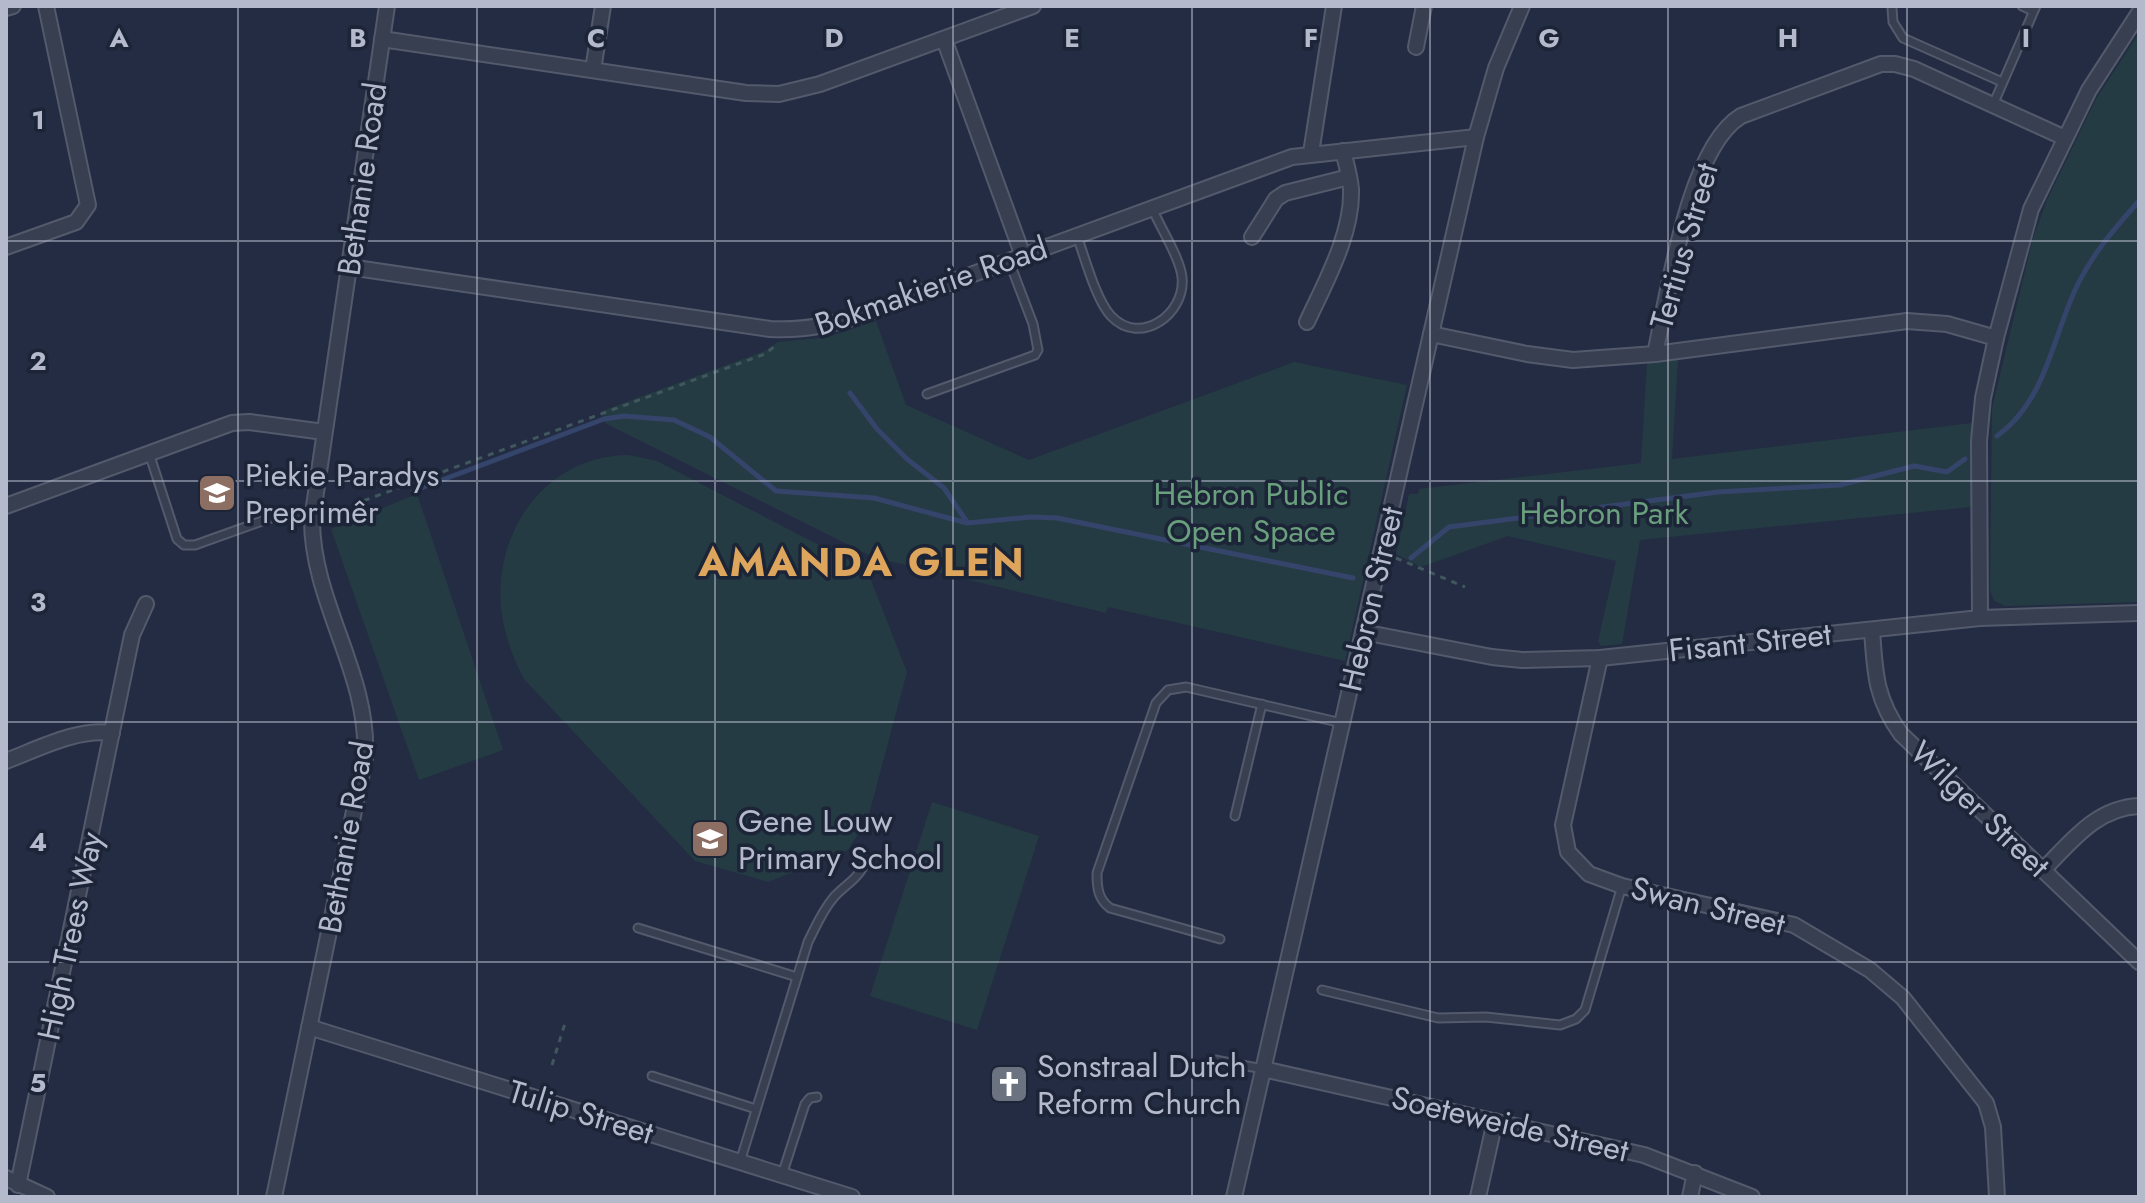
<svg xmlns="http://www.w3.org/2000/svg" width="2145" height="1203" viewBox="0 0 2145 1203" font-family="Jost,sans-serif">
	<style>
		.green { fill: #253b43 }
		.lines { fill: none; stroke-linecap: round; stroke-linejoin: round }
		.stream { stroke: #35446a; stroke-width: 5 }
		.service-casing { stroke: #525a6c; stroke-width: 11 }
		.minor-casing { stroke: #525a6c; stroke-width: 18 }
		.path { stroke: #40575d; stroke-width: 3; stroke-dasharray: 6 6; stroke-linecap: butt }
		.service { stroke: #373f51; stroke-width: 7 }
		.minor { stroke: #373f51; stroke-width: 14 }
		.grid { fill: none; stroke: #b4bacc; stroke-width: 2; stroke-opacity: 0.55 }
		.labels { text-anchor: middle; stroke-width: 7; stroke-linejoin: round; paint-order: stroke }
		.street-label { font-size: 32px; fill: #b4bacc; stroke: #1c2437 }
		.poi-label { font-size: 32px; fill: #b4bacc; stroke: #1c2437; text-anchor: start }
		.park-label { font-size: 32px; fill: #699f7c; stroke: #1c2437 }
		.district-label { font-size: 40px; font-weight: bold; letter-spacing: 2px; fill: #dea65c; stroke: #1c2437 }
		.grid-label { font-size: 26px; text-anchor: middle; font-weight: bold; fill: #b4bacc; stroke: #1c2437; stroke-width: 7; stroke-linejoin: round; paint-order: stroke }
	</style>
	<rect width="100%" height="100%" fill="#232c42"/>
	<g class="green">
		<polygon points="2139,33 2139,602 2005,606 1994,601 1990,590 1992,408 2033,238 2047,200 2096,99"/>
		<polygon points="876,321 906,405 1029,460 1294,362 1407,385 1345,661 1108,607 1106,613 873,557 605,423 602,411 765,351 778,342 828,337"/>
		<polygon points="1678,359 1672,459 1972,423 1971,507 1640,540 1622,644 1601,646 1598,641 1616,561 1508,536 1421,567 1396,554 1409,494 1418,494 1419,489 1641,463 1647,362"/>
		<path d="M628 455 657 461 867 570 907 672 868 818 848 850 768 882 695 861 524 679C512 656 504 634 501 608 494 529 547 456 628 455Z"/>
		<polygon points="417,494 503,750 419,780 331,529"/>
		<polygon points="932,802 1039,836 977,1030 870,996"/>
	</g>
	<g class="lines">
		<g class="stream">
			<polyline points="850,393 877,429 907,459 944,488 967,522"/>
			<path d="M1997 436C2047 400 2052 337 2077 286 2093 253 2115 228 2139 201"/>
			<polyline points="413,491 604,419 624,416 674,420 710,437 776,491 874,498 967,523 1031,517 1057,518 1353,578"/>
			<polyline points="1411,558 1449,527 1718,492 1840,485 1914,466 1947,472 1965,459"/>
		</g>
		<defs>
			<g id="service">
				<polyline points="2022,6 2033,11"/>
				<polyline points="1892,8 1893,22 1903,38 2002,82"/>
				<polyline points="1993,105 2036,6"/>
				<path d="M1077 236C1085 258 1096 300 1111 316 1140 347 1186 314 1182 277 1180 258 1160 227 1152 208"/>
				<polyline points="927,394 1035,355 1038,350 1033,324 1009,261"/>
				<polyline points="149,453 177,539 184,545 195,545 279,515 313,513"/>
				<polyline points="1235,816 1262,704"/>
				<polyline points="638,928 797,977"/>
				<path d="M1220 939 1110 908C1098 899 1097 888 1097 873L1156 703 1168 690 1186 687 1342 723"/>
				<polyline points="1322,990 1438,1018 1486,1017 1560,1025 1576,1019 1585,1010 1622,886"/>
				<polyline points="1215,1060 1263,1069"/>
				<polyline points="652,1076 756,1109"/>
				<path d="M740 1162 808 942C816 926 822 911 834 897 848 882 858 880 867 859"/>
				<polyline points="782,1175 805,1104 810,1098 817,1097"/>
			</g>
			<g id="minor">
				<polyline points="6,8 13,6"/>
				<polyline points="382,39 746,93 779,94 820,84 1033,6"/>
				<polyline points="944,39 1023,256"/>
				<polyline points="1416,47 1424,6"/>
				<polyline points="593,70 603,6"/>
				<polyline points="1311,153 1334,6"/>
				<polyline points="1252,237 1276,199 1285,193 1349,177"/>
				<polyline points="6,247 76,222 88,205 46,6"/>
				<path d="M349 267 770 329C804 331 834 325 867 313L1292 157 1476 137"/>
				<path d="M1307 322C1325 283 1353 233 1351 189 1350 176 1346 163 1343 151"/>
				<polyline points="1431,334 1527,354 1573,360 1655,354 1907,321 1947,324 1996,338"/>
				<path d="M1655 354C1668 295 1688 148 1741 116L1881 64H1895L1914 69 2065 138"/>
				<polyline points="6,506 232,423 249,422 324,432"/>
				<polyline points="1980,618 1979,441 1983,398 1996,338 2031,209 2089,90 2139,13"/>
				<path d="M1872 630C1875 672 1875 698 1901 734L2139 962"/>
				<polyline points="1363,632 1492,657 1522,660 1600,658 1980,618 2139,613"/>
				<polyline points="1600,658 1563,825 1568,852 1589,874 1622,886 1794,925 1870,970 1903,998 1986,1103 1993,1127 1997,1197"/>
				<path d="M6 761C38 749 77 728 112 733"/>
				<path d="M2043 870C2072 841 2096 808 2139 806"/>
				<polyline points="309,1027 852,1197"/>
				<polyline points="1263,1069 1644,1155 1752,1197"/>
				<polyline points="6,1178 47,1197"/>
				<polyline points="18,1185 132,635 146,604"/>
				<path d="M274 1197 365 758C370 674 312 603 312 520L387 6"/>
				<polyline points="1234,1197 1476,137 1496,68 1522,6"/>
				<polyline points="1478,1197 1495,1121"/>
				<polyline points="1690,1197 1695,1173"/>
			</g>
		</defs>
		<use href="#service" class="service-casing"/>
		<use href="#minor" class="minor-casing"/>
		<g class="path">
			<polyline points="330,513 765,354 775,346"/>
			<polyline points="1396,558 1465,587"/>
			<polyline points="552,1065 566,1020"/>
		</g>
		<use href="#service" class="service"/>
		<use href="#minor" class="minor"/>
	</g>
	<path class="grid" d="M238 6V1197M477 6V1197M715 6V1197M953 6V1197M1192 6V1197M1430 6V1197M1668 6V1197M1907 6V1197M6 241H2139M6 481H2139M6 722H2139M6 962H2139"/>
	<defs>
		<symbol id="school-square" viewBox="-11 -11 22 22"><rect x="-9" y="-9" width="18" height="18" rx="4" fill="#8d6e63" stroke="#1c2437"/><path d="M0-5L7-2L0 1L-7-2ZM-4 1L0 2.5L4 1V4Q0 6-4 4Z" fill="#fff"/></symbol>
		<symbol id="church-square" viewBox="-11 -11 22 22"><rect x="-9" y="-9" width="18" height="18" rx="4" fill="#6b7280" stroke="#1c2437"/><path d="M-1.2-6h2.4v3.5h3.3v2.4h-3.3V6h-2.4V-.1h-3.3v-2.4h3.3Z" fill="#fff"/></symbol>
	</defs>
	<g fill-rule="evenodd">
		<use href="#school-square" x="195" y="471" width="44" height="44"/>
		<use href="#school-square" x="688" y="817" width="44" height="44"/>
		<use href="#church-square" x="987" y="1062" width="44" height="44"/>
	</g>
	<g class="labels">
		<g class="street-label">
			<text transform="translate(362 179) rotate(-82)" y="11">Bethanie Road</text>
			<text transform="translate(1684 246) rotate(-74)" y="11">Tertius Street</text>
			<text transform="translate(931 286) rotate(-19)" y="11">Bokmakierie Road</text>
			<text transform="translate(1371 599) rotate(-77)" y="11">Hebron Street</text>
			<text transform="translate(1750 642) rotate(-6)" y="11">Fisant Street</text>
			<text transform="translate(1980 809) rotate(44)" y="11">Wilger Street</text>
			<text transform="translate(346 837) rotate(-80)" y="11">Bethanie Road</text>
			<text transform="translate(1708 906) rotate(14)" y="11">Swan Street</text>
			<text transform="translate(70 936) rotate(-78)" y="11">High Trees Way</text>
			<text transform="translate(581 1112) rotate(17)" y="11">Tulip Street</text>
			<text transform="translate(1510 1124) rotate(13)" y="11">Soeteweide Street</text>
		</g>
		<g class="poi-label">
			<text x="245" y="486">Piekie Paradys<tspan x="245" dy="37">Preprimêr</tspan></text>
			<text x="738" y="832">Gene Louw<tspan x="738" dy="37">Primary School</tspan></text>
			<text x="1037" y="1077">Sonstraal Dutch<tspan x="1037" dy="37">Reform Church</tspan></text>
		</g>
		<g class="park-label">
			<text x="1251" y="505">Hebron Public<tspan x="1251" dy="37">Open Space</tspan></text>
			<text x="1604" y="524">Hebron Park</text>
		</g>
		<g class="district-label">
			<text x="862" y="576">AMANDA GLEN</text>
		</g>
	</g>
	<g class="grid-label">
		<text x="119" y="47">A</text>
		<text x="358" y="47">B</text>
		<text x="596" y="47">C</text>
		<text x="834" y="47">D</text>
		<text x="1072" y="47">E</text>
		<text x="1311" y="47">F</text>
		<text x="1549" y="47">G</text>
		<text x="1788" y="47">H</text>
		<text x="2026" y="47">I</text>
		<text x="38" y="129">1</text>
		<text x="38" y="370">2</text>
		<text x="38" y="611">3</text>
		<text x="38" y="851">4</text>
		<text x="38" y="1092">5</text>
	</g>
	<rect width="2145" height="1203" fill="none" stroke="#b4bacc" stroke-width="16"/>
</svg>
